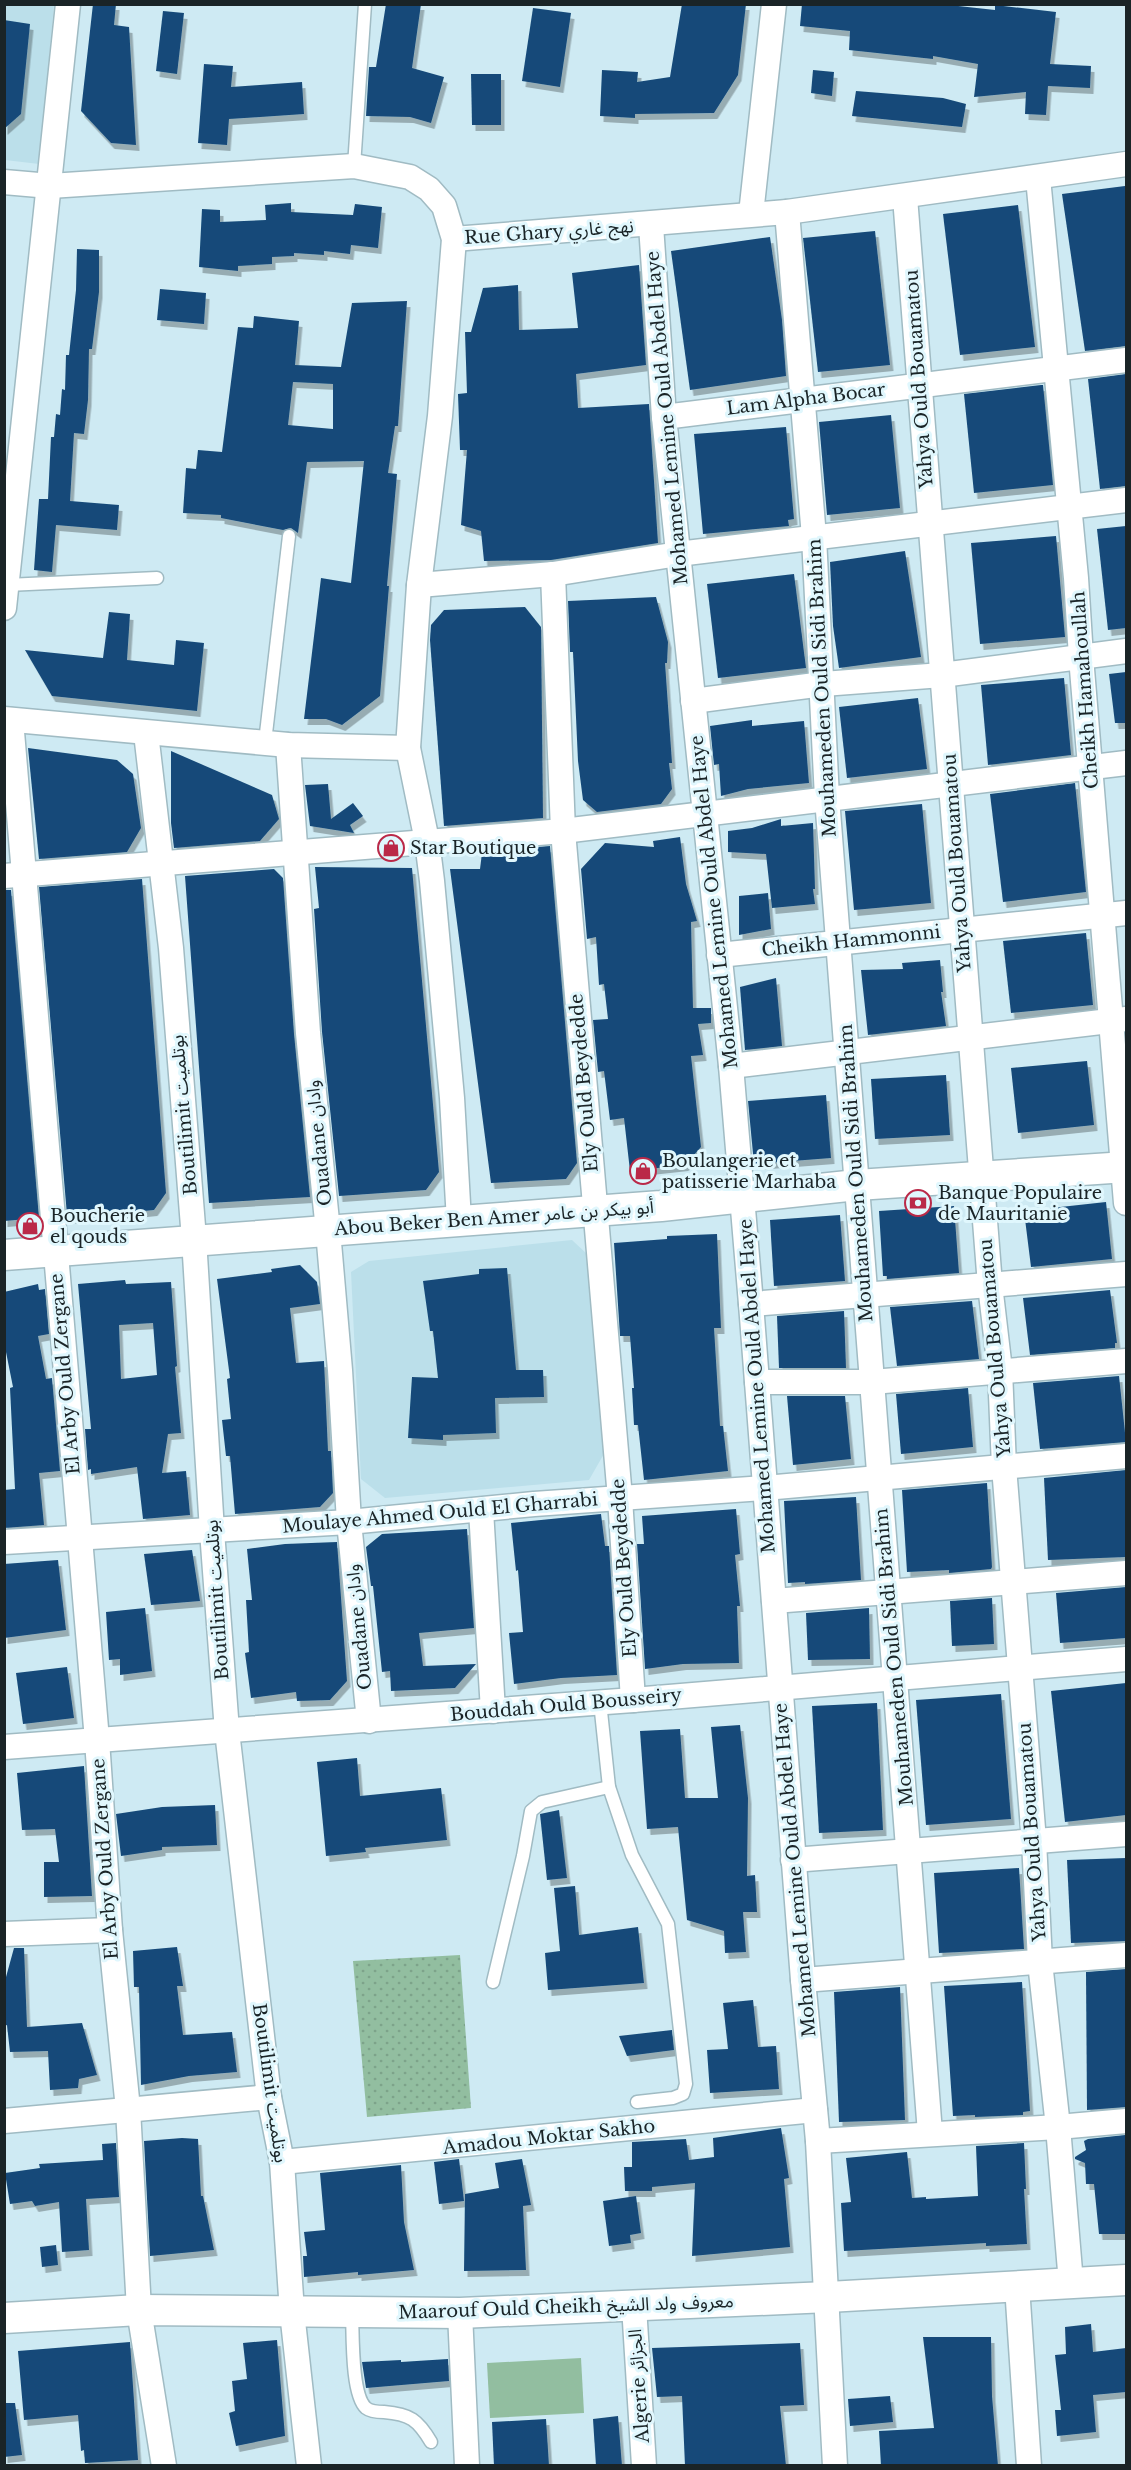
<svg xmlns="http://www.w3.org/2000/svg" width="1131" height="2470" viewBox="0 0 1131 2470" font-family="'Libre Baskerville','Noto Sans Arabic',serif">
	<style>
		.built { fill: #bbdfea }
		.park { fill: url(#park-dots) }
		.pitch { fill: #92bea0 }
		.building { fill: #154a79; fill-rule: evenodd; filter: url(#shadow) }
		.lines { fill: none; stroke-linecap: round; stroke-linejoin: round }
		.service-casing { stroke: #a0bbc3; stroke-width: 15 }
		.minor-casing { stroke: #a0bbc3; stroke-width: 27 }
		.tertiary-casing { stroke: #a0bbc3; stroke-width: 33 }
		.service { stroke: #fff; stroke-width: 12 }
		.minor { stroke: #fff; stroke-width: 24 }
		.tertiary { stroke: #fff; stroke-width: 30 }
		.labels { text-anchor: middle; stroke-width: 6; stroke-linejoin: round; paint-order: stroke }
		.street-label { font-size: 18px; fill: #1a2427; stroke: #e0f7fd }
		.poi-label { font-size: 18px; fill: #1a2427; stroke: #e0f7fd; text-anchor: start }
	</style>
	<defs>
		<pattern id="park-dots" width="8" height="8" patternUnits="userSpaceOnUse" patternTransform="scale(1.5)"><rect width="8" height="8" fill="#92bea0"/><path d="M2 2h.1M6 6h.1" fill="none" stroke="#7da38a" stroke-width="1.8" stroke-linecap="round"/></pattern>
		<filter id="shadow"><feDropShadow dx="3.5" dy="6" stdDeviation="0" flood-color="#0004"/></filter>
	</defs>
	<rect width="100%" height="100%" fill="#ceeaf3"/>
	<g class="built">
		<polygon points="4,5 54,5 39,164 5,160"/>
		<polygon points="572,1240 588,1255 605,1452 589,1480 385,1498 361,1479 351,1272 369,1261"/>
	</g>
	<polygon class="park" points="460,1955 471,2108 367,2117 353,1961"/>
	<polygon class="pitch" points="581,2358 584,2413 490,2418 487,2363"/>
	<g class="building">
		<polygon points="93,4 116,4 114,25 129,27 136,145 111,143 81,111"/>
		<polygon points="386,4 421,4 412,68 444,77 431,123 410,117 366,116 369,67 376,67"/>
		<polygon points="682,4 746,4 738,75 714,113 635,114 635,118 600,116 602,70 638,72 637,82 670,77"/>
		<polygon points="802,4 940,4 995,10 995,5 1056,12 1050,64 1091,66 1090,88 1048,86 1046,115 1025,114 1026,92 974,97 978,64 933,56 933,59 849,50 850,31 800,26"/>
		<polygon points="533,8 571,13 560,87 522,81"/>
		<polygon points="163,11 184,13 177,74 156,71"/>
		<polygon points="4,20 30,24 21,114 4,129"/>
		<polygon points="204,64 233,66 231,87 302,82 304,114 229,119 227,145 198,143"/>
		<polygon points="813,70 834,72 832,96 811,93"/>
		<polygon points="471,74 501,74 501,125 472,125"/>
		<polygon points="856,91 943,98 966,104 962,127 852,116"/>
		<polygon points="1125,186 1126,346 1085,351 1062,194"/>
		<polygon points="291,203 291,212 353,215 355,204 382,207 378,248 351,245 350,254 324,251 324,255 294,253 294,256 272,257 272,264 238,266 238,271 199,267 202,209 220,210 220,222 266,220 265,205"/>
		<polygon points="1018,205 1035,347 960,355 943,214"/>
		<polygon points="875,231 890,365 818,372 803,238"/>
		<polygon points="770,237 782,320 786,376 690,390 671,251"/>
		<polygon points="77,249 99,250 99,292 92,349 89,349 88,400 84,434 74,433 70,501 119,505 117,530 56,525 52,572 34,570 39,499 48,499 51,437 54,437 56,414 60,415 62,389 65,390 66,355 69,355 76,290"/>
		<polygon points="639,265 646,365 576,374 578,408 649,404 658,543 551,560 484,561 481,531 461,525 467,450 460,450 458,394 467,393 465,332 471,332 483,288 518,285 519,330 578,328 572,273"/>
		<polygon points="160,289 206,293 204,324 157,320"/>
		<path d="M407 301 398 426H395L388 473 397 474 387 586H389L380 696 342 725 326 719H304L321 578 351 583 364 461 307 462 298 533 291 528 283 530 221 518V515L183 513 186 468 196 469 198 450 222 452 238 327 253 328 254 316 299 321 295 365 341 367 352 303ZM293 382 333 384V429L288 425Z"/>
		<polygon points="1126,374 1126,486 1100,489 1088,379"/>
		<polygon points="1041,385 1043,385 1053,485 974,493 964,394"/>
		<polygon points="891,415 900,508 827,515 819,422"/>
		<polygon points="786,427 794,519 788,520 789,526 703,534 694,434"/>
		<polygon points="1126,526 1126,628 1108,630 1097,529"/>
		<polygon points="1056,536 1065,637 980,644 971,543"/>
		<polygon points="905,551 921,657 839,668 833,626 830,562"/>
		<polygon points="794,574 806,668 718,678 707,584"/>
		<polygon points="656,597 668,642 667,663 665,663 672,763 669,763 672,789 661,804 597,812 583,800 578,761 573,652 570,652 568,601"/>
		<polygon points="525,607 541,627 543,818 444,826 430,640 431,625 444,610"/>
		<polygon points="109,612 130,614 127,660 174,665 176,640 204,643 197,711 52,696 25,650 103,658"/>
		<polygon points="1126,672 1126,723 1115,723 1109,674"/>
		<polygon points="1064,678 1071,755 988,765 981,685"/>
		<polygon points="918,698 927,769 847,778 839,707"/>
		<polygon points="752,720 752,726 804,721 809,783 748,789 721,796 719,764 714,765 710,726"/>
		<polygon points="28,748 117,760 133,774 141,828 127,852 39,859"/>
		<polygon points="171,751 272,795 279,819 260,841 174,848 171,823"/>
		<polygon points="1075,783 1086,892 1003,902 990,794"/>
		<polygon points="328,784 331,819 353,803 363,816 350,825 354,833 310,826 305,785"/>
		<polygon points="922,804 931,903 854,910 845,811"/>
		<polygon points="781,819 781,826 813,823 815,889 813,889 815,904 772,908 766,854 728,852 728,831 752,828"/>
		<polygon points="680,837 686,884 697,921 691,922 693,1008 711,1008 711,1023 698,1024 703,1055 691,1056 701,1147 685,1165 630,1171 624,1118 610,1120 604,1071 598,1072 593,1020 608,1019 604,984 599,985 596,937 587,939 581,869 605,843 654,847 653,841"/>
		<polygon points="550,846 577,1163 566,1179 491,1183 450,869 480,869 482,853 476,852"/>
		<polygon points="315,867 412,868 439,1172 426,1190 339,1196 322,1032 314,909 319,908"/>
		<polygon points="274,869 283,878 294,1034 310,1197 209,1203 185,876"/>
		<polygon points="142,879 166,1193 154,1210 72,1218 72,1215 67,1215 39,887"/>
		<polygon points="4,890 11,890 39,1218 4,1221"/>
		<polygon points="768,893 771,929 739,935 739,896"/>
		<polygon points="1086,933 1093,1005 1011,1013 1003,941"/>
		<polygon points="940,960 943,992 941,992 946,1026 868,1035 861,970 903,969 902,963"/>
		<polygon points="776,978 782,1046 745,1050 740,987"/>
		<polygon points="1087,1061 1094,1125 1018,1133 1011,1068"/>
		<polygon points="946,1075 950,1135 875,1139 871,1079"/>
		<polygon points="826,1095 831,1158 754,1164 748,1101"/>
		<polygon points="1106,1202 1112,1259 1031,1267 1024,1211"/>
		<polygon points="954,1206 959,1273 887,1279 887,1276 883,1276 879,1211"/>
		<polygon points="840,1215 845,1281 774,1286 770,1220"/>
		<polygon points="717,1234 721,1328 714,1328 720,1426 723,1426 728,1471 644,1480 638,1425 634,1425 632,1388 634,1388 630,1336 620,1336 614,1243 667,1239 667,1236"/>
		<polygon points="300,1265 317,1282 320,1304 290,1308 296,1363 324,1361 328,1451 331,1451 333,1493 320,1507 235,1514 230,1456 226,1456 222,1420 231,1419 227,1379 230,1378 217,1279 272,1272 271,1269"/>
		<polygon points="507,1268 516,1370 543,1370 544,1397 495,1398 496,1433 443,1435 443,1440 408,1438 412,1377 438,1378 433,1331 430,1331 423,1281 479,1274 479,1269"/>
		<path d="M125 1280 126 1284 171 1282 177 1366 175 1367 181 1433 168 1434 162 1473 186 1471 190 1515 143 1519 137 1467 91 1474V1469L88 1470 85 1429H91L78 1284ZM153 1323 157 1375 121 1379 119 1325Z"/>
		<polygon points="38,1284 39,1290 45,1289 49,1334 38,1336 46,1379 52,1378 60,1471 39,1473 44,1525 4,1528 4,1490 15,1489 10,1388 13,1387 4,1342 4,1292"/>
		<polygon points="1110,1290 1117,1343 1115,1343 1115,1348 1030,1355 1023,1298"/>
		<polygon points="972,1301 979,1359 897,1366 890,1307"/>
		<polygon points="844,1311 846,1368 779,1368 777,1316"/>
		<polygon points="1119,1376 1126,1442 1040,1449 1033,1383"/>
		<polygon points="968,1388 973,1447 901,1454 896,1394"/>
		<polygon points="787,1396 845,1396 851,1459 793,1465"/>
		<polygon points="1126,1470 1126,1557 1048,1560 1044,1478"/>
		<polygon points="987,1483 992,1567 991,1569 949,1573 949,1570 907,1572 902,1490"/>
		<polygon points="856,1497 861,1580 805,1584 805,1582 788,1583 784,1501"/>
		<polygon points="736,1509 740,1554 735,1555 740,1606 737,1606 739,1663 683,1664 645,1669 637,1544 644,1544 642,1516"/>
		<polygon points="601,1514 605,1546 609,1546 617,1675 561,1678 514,1684 509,1633 523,1632 518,1570 516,1571 511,1523"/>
		<polygon points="467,1529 474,1628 419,1633 423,1666 476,1664 455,1688 391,1691 390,1671 382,1672 373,1586 371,1586 366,1547 382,1534"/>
		<polygon points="337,1542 347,1681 330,1700 297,1701 296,1692 251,1698 245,1653 249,1652 246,1600 252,1600 247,1549 285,1544"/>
		<polygon points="192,1550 200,1601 151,1605 144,1554"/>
		<polygon points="58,1560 66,1630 4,1638 4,1564"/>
		<polygon points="1126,1587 1126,1638 1060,1643 1056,1593"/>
		<polygon points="992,1598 994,1644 952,1646 950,1601"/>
		<polygon points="145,1608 152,1671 120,1675 120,1659 109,1660 106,1612"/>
		<polygon points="869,1608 870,1659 808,1660 806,1613"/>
		<polygon points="67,1667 74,1718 23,1724 16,1673"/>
		<polygon points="1126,1683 1126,1815 1065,1822 1051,1691"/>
		<polygon points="1001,1694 1011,1819 926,1825 916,1700"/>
		<polygon points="877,1703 883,1830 819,1833 812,1706"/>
		<polygon points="740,1725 748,1798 747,1876 755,1875 757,1912 743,1912 746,1952 725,1953 724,1931 687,1920 678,1827 647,1829 640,1731 680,1729 685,1798 718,1798 711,1727"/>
		<polygon points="357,1758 360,1796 441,1788 447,1840 365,1848 366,1852 326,1856 317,1762"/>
		<polygon points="84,1766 92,1896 44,1897 44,1862 59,1862 55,1829 22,1830 17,1773"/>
		<polygon points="215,1805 217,1845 162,1847 162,1850 121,1856 116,1814 162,1807"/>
		<polygon points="559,1810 567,1878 547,1880 540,1814"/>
		<polygon points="1126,1858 1126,1941 1071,1943 1067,1860"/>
		<polygon points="1019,1868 1024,1949 939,1953 934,1873"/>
		<polygon points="575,1886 579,1935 638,1927 644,1983 548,1990 545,1953 560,1951 554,1888"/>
		<polygon points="177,1947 183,1986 177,1986 183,2035 232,2032 237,2072 189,2076 141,2085 139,1987 134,1987 133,1951"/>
		<polygon points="14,1948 24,1948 27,2027 82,2023 97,2075 79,2079 78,2088 50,2090 48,2051 10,2052 7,2025 4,2026 4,1977 6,1977"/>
		<polygon points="1126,1969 1126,2107 1087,2110 1086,1972"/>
		<polygon points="1022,1982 1030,2111 1023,2112 1023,2115 975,2117 975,2115 953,2116 944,1986"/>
		<polygon points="900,1987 905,2120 839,2122 834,1992"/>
		<polygon points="753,2000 758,2047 776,2046 779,2089 710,2093 707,2050 728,2049 723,2003"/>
		<polygon points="672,2030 674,2050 627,2056 619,2036"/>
		<polygon points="781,2128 789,2178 784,2179 790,2247 692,2256 695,2183 652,2187 652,2191 625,2191 624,2167 632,2167 632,2142 686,2139 689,2160 714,2157 713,2138"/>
		<polygon points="1125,2135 1126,2234 1099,2234 1094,2184 1086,2184 1085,2163 1075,2159 1075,2157 1086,2150 1084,2141 1088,2139"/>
		<polygon points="182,2138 198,2139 201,2196 203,2196 214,2250 150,2256 144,2141"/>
		<polygon points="116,2143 119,2197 86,2199 89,2250 62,2252 59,2202 35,2206 32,2201 10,2204 5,2173 40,2168 39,2164 103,2160 102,2144"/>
		<polygon points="1024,2143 1026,2189 1024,2189 1027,2244 986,2246 986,2243 844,2251 841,2203 851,2202 846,2158 907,2152 912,2198 926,2197 926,2199 978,2196 976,2146"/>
		<polygon points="459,2159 464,2201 439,2204 434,2162"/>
		<polygon points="522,2159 531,2205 523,2206 526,2270 464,2271 465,2194 499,2188 495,2163"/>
		<polygon points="401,2165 404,2222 414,2270 358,2275 358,2272 304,2277 303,2256 307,2256 304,2232 325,2230 320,2173"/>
		<polygon points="636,2196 641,2233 630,2235 631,2243 609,2246 603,2201"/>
		<polygon points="56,2245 58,2265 42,2267 40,2247"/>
		<polygon points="1091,2324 1093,2352 1126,2348 1126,2392 1093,2395 1096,2432 1057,2436 1055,2410 1061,2410 1055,2355 1066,2354 1065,2327"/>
		<polygon points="923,2337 991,2337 992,2396 998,2466 881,2466 879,2431 934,2428"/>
		<polygon points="277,2340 285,2436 236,2446 229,2413 235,2411 232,2381 247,2379 243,2343"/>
		<polygon points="130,2342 138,2460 85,2463 84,2450 81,2451 78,2415 24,2420 18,2351"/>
		<polygon points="800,2343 804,2405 780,2406 786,2466 685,2466 682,2396 657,2397 652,2348"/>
		<polygon points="448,2359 449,2381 366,2388 362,2362 401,2360 401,2362"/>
		<polygon points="890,2396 893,2422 850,2426 848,2399"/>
		<polygon points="4,2403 15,2403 22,2455 4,2457"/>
		<polygon points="618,2416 622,2466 596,2466 593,2419"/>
		<polygon points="546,2419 549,2466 494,2466 492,2422"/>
	</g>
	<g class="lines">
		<defs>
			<g id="service">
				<polyline points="354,166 365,4"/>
				<polyline points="7,585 157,578"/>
				<polyline points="265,742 289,536"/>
				<polyline points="600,1702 609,1787 632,1855 668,1924 686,2084 683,2094 673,2098 637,2102"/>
				<polyline points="493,1982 523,1856 531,1811 542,1802 609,1787"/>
				<path d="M352 2313C353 2333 351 2395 366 2408 371 2412 379 2412 384 2412 410 2414 418 2420 431 2442"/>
			</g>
			<g id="minor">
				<polyline points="1038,178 1076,578 1081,657 1126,1203"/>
				<polyline points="4,182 50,186 354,166 410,177 429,189 444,206 454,239 440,416 419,585 408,748 427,841 432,881 452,1098 459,1221"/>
				<polyline points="905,197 990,1285 1000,1370 1004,1467 1034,1841 1040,1962 1058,2127 1071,2283"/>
				<polyline points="787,212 814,537 827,798 930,2133"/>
				<polyline points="751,214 774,4"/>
				<polyline points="651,225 664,417 731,1066 751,1304 803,1980 818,2141 835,2466"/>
				<polyline points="454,239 787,212 1126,164"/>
				<polyline points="664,417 1126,360"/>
				<polyline points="553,574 563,831 620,1498 633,1700"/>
				<polyline points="419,585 553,574 678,554 1126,500"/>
				<polyline points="4,608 68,4"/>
				<polyline points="693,701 823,684 942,675 1126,651"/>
				<polyline points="4,719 288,745 408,748"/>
				<polyline points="11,720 97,1740 110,1930 128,2109 139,2310 164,2466"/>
				<polyline points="146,733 171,948 194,1239 212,1531 227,1731 269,2097 282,2162 292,2312 309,2466"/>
				<polyline points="288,745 308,1033 328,1231 340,1370 349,1522 369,1721"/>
				<polyline points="4,876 563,831 1126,763"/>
				<polyline points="719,955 1126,913"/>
				<polyline points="731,1066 1126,1019"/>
				<polyline points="751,1304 1126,1274"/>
				<polyline points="757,1382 872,1382 1126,1361"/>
				<polyline points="481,1510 493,1711"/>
				<polyline points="4,1542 349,1522 534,1504 765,1488 1126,1456"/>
				<polyline points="774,1601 1126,1573"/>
				<polyline points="4,1747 633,1700 1126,1659"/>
				<polyline points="793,1860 1126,1834"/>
				<polyline points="4,1934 110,1930"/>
				<polyline points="803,1980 1126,1955"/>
				<polyline points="4,2121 269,2097"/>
				<polyline points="818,2141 1058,2127 1126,2121"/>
				<polyline points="282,2162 815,2110"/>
				<polyline points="1017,2286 1029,2466"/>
				<polyline points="634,2306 644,2466"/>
				<polyline points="460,2313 467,2466"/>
			</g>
			<g id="tertiary">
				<polyline points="4,1255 661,1206 857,1185 1126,1167"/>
				<polyline points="4,2318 139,2310 460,2313 828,2297 1126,2280"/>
			</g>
		</defs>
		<use href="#service" class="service-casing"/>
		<use href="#minor" class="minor-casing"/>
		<use href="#tertiary" class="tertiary-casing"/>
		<use href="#service" class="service"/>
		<use href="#minor" class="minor"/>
		<use href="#tertiary" class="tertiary"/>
	</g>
	<defs>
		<symbol id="shop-ring" viewBox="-11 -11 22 22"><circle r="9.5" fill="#e0f7fd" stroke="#ba2948" stroke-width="1.5"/><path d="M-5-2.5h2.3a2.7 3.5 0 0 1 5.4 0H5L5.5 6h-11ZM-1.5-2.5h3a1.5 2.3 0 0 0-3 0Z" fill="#ba2948"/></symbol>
		<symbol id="bank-ring" viewBox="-11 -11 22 22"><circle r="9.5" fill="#e0f7fd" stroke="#ba2948" stroke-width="1.5"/><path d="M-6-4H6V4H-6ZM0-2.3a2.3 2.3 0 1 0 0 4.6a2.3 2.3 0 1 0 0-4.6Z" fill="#ba2948"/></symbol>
	</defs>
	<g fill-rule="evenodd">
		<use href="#shop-ring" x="376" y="833" width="30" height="30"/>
		<use href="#shop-ring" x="628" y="1156" width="30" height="30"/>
		<use href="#bank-ring" x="903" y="1188" width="30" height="30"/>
		<use href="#shop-ring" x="15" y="1211" width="30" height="30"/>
	</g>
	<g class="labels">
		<g class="street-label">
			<text transform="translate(549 232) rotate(-4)" y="6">Rue Ghary نهج غاري</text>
			<text transform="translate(919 379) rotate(-94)" y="6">Yahya Ould Bouamatou</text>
			<text transform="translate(806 399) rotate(-7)" y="6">Lam Alpha Bocar</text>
			<text transform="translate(667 418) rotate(-95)" y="6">Mohamed Lemine Ould Abdel Haye</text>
			<text transform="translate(822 688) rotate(-93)" y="6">Mouhameden Ould Sidi Brahim</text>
			<text transform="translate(1085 690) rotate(-94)" y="6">Cheikh Hamahoullah</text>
			<text transform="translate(957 863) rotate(-94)" y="6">Yahya Ould Bouamatou</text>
			<text transform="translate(714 902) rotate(-96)" y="6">Mohamed Lemine Ould Abdel Haye</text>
			<text transform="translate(851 941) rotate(-6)" y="6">Cheikh Hammonni</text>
			<text transform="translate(584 1083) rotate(-95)" y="6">Ely Ould Beydedde</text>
			<text transform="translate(184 1115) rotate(-95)" y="6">Boutilimit بوتلميت</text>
			<text transform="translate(319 1143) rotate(-96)" y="6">Ouadane وادان</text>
			<text transform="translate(856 1173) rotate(-94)" y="6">Mouhameden Ould Sidi Brahim</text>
			<text transform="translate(494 1218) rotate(-4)" y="6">Abou Beker Ben Amer أبو بيكر بن عامر</text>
			<text transform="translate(995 1348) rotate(-95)" y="6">Yahya Ould Bouamatou</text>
			<text transform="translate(65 1374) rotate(-95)" y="6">El Arby Ould Zergane</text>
			<text transform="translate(757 1386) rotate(-94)" y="6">Mohamed Lemine Ould Abdel Haye</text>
			<text transform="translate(440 1513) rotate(-5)" y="6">Moulaye Ahmed Ould El Gharrabi</text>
			<text transform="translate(624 1568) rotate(-94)" y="6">Ely Ould Beydedde</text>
			<text transform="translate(217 1600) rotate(-94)" y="6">Boutilimit بوتلميت</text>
			<text transform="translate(359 1627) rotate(-96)" y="6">Ouadane وادان</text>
			<text transform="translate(894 1657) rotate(-95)" y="6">Mouhameden Ould Sidi Brahim</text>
			<text transform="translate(566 1705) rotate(-5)" y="6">Bouddah Ould Bousseiry</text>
			<text transform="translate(1032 1832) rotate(-94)" y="6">Yahya Ould Bouamatou</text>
			<text transform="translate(105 1859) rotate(-94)" y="6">El Arby Ould Zergane</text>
			<text transform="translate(795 1870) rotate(-95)" y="6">Mohamed Lemine Ould Abdel Haye</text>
			<text transform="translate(270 2083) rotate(82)" y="6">Boutilimit بوتلميت</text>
			<text transform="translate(549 2137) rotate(-6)" y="6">Amadou Moktar Sakho</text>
			<text transform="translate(566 2307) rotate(-2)" y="6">Maarouf Ould Cheikh معروف ولد الشيخ</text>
			<text transform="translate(639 2386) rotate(-94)" y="6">Algerie الجزائر</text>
		</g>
		<g class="poi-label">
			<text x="410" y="854">Star Boutique</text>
			<text x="662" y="1167">Boulangerie et<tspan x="662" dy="21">patisserie Marhaba</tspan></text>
			<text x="938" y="1199">Banque Populaire<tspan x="938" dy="21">de Mauritanie</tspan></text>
			<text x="50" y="1222">Boucherie<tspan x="50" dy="21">el qouds</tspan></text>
		</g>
	</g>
	<rect width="1131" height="2470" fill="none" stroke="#1a2427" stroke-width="12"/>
</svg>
